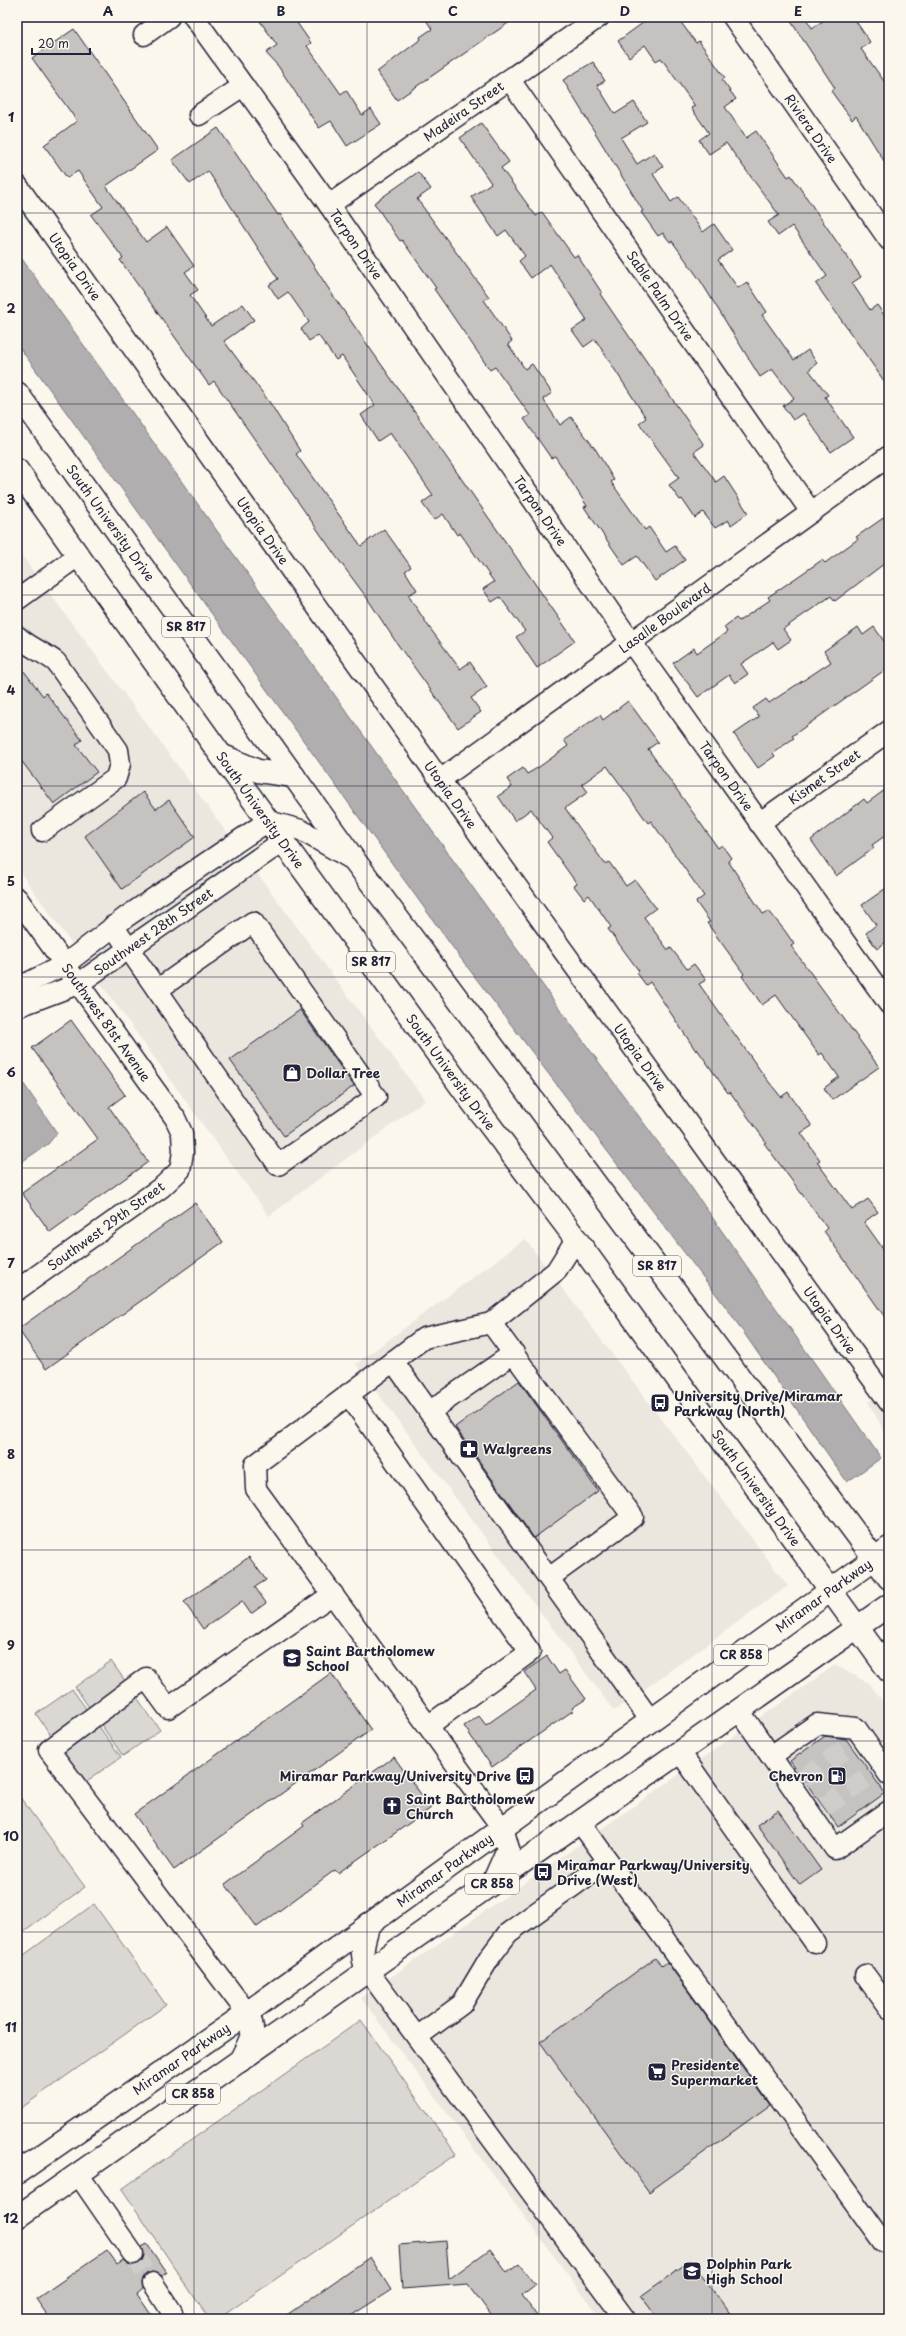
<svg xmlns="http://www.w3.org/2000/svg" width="906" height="2336" viewBox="0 0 906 2336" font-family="'Playpen Sans',sans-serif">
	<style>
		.built { fill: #ebe7df }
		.green { fill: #dbd8d3; stroke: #7e7d87 }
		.water { fill: #b1aeb0; stroke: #787681 }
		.building { fill: #c6c2c0; stroke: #22223b }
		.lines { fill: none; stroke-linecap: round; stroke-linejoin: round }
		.minor-tunnel { stroke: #d0ccc9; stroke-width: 20; stroke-dasharray: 20 10; stroke-linecap: butt }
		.minor-casing { stroke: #22223b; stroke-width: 23 }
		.major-casing { stroke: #22223b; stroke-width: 25 }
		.minor { stroke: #fbf7ec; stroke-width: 20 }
		.major { stroke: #fbf7ec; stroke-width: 22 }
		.grid { fill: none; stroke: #22223b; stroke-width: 1; stroke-opacity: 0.55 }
		.labels { text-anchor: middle; stroke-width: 3; stroke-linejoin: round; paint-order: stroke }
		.shield { fill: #fbf7ec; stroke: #636270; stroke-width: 1 }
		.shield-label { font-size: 12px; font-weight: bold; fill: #22223b }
		.street-label { font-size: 13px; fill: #22223b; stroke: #fbf7ec }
		.poi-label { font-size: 13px; font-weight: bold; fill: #22223b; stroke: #fbf7ec; text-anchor: start }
		.neatline { fill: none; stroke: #22223b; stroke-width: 1.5 }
		.grid-label { font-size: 13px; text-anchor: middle; font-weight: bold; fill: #22223b }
	</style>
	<rect width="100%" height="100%" fill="#fbf7ec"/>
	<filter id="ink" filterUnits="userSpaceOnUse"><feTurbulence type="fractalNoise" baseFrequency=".025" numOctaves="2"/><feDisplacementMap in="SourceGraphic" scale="8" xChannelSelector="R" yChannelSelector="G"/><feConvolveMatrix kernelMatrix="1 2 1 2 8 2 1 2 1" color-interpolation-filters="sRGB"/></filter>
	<g filter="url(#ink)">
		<g class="built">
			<polygon points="17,549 425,1100 269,1216 17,868"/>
			<polygon points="525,1239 788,1586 614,1711 356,1364"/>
			<polygon points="889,1387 889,1440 868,1402"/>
			<polygon points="835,1665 870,1684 889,1710 889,2319 601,2319 361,1998"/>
		</g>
		<g class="green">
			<polygon points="111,1661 160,1730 123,1756 75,1687"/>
			<polygon points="72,1689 121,1757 84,1783 36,1714"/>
			<polygon points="17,1793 85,1887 17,1936"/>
			<polygon points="94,1904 166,2005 17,2111 17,1960"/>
			<polygon points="361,2020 456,2154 218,2319 209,2319 122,2189"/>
		</g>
		<g class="water">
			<polygon points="17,252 567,1019 691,1187 881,1458 847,1482 728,1310 459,956 17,344"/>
			<polygon points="17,1074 57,1133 48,1144 17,1165"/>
		</g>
		<g class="building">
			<polygon points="257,17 293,17 311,43 307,46 341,94 346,90 362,115 371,109 381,124 347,146 331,121 319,128 278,66 266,53 277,45"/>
			<polygon points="424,17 517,17 397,100 377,72 421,39 420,37 432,29"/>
			<polygon points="651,17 677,17 696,43 699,41 725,78 722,80 736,99 725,107 746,138 756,131 788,177 791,175 861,277 852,283 870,310 877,305 889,322 889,388 816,284 827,276 792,226 778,236 768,222 779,215 726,143 709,154 699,140 709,133 691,108 695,106 661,58 656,61 645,45 629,57 618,41"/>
			<polygon points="788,17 805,17 812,28 829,17 853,17 870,42 861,49 889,88 889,169 856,116 852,120 831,91 835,88"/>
			<polygon points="74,29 158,150 106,186 146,242 167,227 194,266 185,272 198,290 190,295 211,326 243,304 254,320 224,341 270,403 300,451 296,454 361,546 384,529 411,567 405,571 417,590 408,595 429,627 460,669 470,662 487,687 471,698 481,712 458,728 396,642 367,598 335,555 214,381 209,385 120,260 123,258 91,215 103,207 78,171 67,178 44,145 77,121 32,58"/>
			<polygon points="593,62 605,81 597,85 615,114 634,102 647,122 621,138 637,164 654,153 663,167 653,174 671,202 678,197 703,232 714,224 732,250 718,260 738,288 747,282 767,312 762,315 794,360 808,350 817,363 809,370 828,395 825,397 853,437 831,452 803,413 793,420 783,406 794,398 772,369 760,377 700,280 672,241 670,242 663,233 658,236 641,212 643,211 563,80"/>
			<polygon points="481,123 509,162 501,168 536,216 542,212 574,257 577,255 602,293 600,294 704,445 694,452 716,482 724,476 748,513 731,525 728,520 715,528 703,512 695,518 682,499 680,500 669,485 679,478 639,423 646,418 595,339 584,347 572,330 587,320 550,264 531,278 519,261 525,256 506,230 498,236 471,197 491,183 460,138"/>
			<polygon points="218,128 278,215 280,214 334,297 575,641 537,668 516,637 525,631 500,597 492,602 483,589 494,582 460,533 457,535 443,514 434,520 422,503 433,495 390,433 378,441 361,415 375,405 342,356 336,360 318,335 309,341 301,329 309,322 288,292 278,299 269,285 278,279 208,171 190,184 172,160"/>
			<polygon points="418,172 431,189 417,199 489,297 484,300 512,341 508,344 525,369 532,364 552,393 543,399 560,425 571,417 596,450 614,480 611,482 645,530 649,527 666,552 675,546 685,560 655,581 637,556 624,565 584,507 587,506 555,456 551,458 524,419 530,415 495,367 490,370 434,289 436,288 402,240 400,241 374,203"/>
			<polygon points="889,514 889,560 835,601 831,596 783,629 791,640 778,649 773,642 741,664 748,674 735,683 729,675 698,697 673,663 694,648 697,653 727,632 724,627 736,618 739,621 770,600 768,597 822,560 825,563 858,539 856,537"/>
			<polygon points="858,627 863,635 874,627 889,648 889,667 792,736 794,738 773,753 775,756 758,768 734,734 759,717 753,708 766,699 769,703 831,662 824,651"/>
			<polygon points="17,662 43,696 46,693 82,740 76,745 97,772 54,804 17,755"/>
			<polygon points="628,701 658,742 648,749 718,848 722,845 731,858 728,861 763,914 769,911 785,931 794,944 791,946 879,1067 832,1100 824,1088 839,1077 822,1053 819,1055 776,995 762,1005 742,976 744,974 707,923 710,922 696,902 704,896 651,821 648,823 607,766 582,784 588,792 565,808 605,864 609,862 626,886 635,880 656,908 644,917 668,950 671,948 687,969 694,964 706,980 699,984 765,1077 781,1097 788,1092 812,1126 801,1133 820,1160 817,1162 852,1210 868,1199 878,1212 864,1222 889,1257 889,1323 824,1231 827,1228 764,1143 766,1142 730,1092 728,1093 697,1049 696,1051 650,982 646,985 637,973 639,971 608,929 611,927 589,895 584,899 574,886 577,884 547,842 552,838 531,809 515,821 498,796 512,787 507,779 523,768 527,774 539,767 568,746 564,740 600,715 603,720"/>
			<polygon points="889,787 889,833 872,845 874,848 836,876 811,840 864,799 867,803"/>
			<polygon points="143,792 156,809 169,800 195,837 122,889 85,836"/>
			<polygon points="889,886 889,944 887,941 877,949 866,933 876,925 862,905"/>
			<polygon points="300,1010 354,1086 284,1136 230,1060"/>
			<polygon points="71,1020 125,1095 109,1107 148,1162 50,1232 22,1193 98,1139 32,1048"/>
			<polygon points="195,1203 223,1242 46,1369 18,1329"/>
			<polygon points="519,1381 598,1491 534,1538 455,1427"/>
			<polygon points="249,1557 266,1580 255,1587 266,1603 251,1614 242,1601 203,1629 184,1602"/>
			<polygon points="547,1656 559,1674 565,1670 586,1699 572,1708 574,1710 492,1767 464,1726 479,1716 486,1725 536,1690 524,1672"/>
			<polygon points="331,1673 371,1730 174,1870 134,1814"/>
			<polygon points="825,1736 846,1739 885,1793 838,1827 790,1761"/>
			<polygon points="394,1757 431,1808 338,1873 335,1870 257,1927 225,1884 304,1826 302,1823"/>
			<polygon points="778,1810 821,1870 800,1885 757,1825"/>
			<polygon points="655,1958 662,1966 667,1962 770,2105 649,2192 540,2042"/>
			<polygon points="446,2241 449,2279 490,2249 507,2273 519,2264 535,2285 522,2295 539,2319 494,2319 468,2284 402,2289 399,2245"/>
			<polygon points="147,2244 167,2273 162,2276 153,2272 146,2274 142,2283 143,2289 137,2294 154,2319 50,2319 36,2299 107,2250 117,2264 123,2260 128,2264 139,2264 144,2253 142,2247"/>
			<polygon points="370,2257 391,2290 346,2319 281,2319"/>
			<polygon points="691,2260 734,2319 658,2319 641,2296"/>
		</g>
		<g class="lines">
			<g class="minor-tunnel">
				<polyline points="803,1779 851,1745"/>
				<polyline points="824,1807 872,1774"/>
				<polyline points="133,2254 153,2283"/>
			</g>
			<defs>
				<g id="minor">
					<path id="s1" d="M194 17 329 205 631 642 889 1004"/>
					<path id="s2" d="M733 17 889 240"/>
					<polyline points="144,35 169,17"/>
					<path id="s3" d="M510 80 811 512"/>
					<polyline points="199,115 243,86"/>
					<path id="s4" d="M17 185 440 780 889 1402"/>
					<path id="s5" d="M329 205 599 17"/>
					<polyline points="17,600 78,556"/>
					<path d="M17 636C29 647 43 652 56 662L118 750 120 764 116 778 42 831"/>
					<path id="s6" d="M440 780 889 456"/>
					<path id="s7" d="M759 823 889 731"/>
					<path id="s8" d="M17 898 175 1118 182 1133 183 1152 180 1170 162 1187 17 1290"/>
					<polyline points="113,926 278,1165 376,1097 253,922 157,990"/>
					<polyline points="17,988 64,965 126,917 268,821 301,830 355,861"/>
					<path id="s9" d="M17 1007 78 984 283 841"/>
					<polyline points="491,1323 633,1517 549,1578"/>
					<polyline points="393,1361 651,1721"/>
					<polyline points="348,1394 530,1652 428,1726"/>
					<polyline points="429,1412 514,1353"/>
					<polyline points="739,1710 835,1849 889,1811"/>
					<polyline points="680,1752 815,1943"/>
					<polyline points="771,1756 817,1724 856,1728 889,1775"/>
					<polyline points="580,1822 883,2242 889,2238"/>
					<polyline points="502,1828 256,1489 255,1465 424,1338 491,1323 556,1271 576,1239"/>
					<polyline points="368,1971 625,2319"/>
					<polyline points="865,1975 889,2008"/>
					<polyline points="247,2013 49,1750 146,1678 168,1708 333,1594"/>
					<polyline points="417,2037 462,2004 490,1957 508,1933 608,1861"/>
					<polyline points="78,2174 133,2254"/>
					<polyline points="153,2283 172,2312 170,2319"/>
				</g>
				<g id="major">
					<path id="s10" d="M17 393 355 861 889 1578"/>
					<path id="s11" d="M17 470 268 821 473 1103 576 1239 889 1671"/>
					<polyline points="221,755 258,771 294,776"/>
					<polyline points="493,1883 508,1849 502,1828"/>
					<path d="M368 1971C359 1954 363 1942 369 1924"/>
					<path d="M240 2061C249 2042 258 2033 247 2013"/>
					<path id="s12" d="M17 2173 247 2013 889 1548"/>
					<polyline points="17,2217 889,1605"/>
				</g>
			</defs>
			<use href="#minor" class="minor-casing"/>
			<use href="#major" class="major-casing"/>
			<use href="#minor" class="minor"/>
			<use href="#major" class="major"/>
		</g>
	</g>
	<path class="grid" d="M194 17V2319M367 17V2319M539 17V2319M712 17V2319M17 213H889M17 404H889M17 595H889M17 786H889M17 977H889M17 1168H889M17 1359H889M17 1550H889M17 1741H889M17 1932H889M17 2123H889"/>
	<defs>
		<symbol id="shop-square" viewBox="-11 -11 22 22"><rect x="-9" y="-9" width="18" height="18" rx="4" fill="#22223b" stroke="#fbf7ec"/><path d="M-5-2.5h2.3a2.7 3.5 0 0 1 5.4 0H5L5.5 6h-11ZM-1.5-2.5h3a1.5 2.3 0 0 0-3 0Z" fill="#fff"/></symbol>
		<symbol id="bus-square" viewBox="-11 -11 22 22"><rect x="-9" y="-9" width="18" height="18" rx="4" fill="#22223b" stroke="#fbf7ec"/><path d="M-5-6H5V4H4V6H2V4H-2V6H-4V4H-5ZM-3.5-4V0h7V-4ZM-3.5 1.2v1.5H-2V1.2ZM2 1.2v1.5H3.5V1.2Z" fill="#fff"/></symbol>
		<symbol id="pharmacy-square" viewBox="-11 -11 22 22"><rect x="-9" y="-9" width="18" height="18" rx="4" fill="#22223b" stroke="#fbf7ec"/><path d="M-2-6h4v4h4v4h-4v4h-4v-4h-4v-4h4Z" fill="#fff"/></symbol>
		<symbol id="school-square" viewBox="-11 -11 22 22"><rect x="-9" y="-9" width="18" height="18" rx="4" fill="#22223b" stroke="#fbf7ec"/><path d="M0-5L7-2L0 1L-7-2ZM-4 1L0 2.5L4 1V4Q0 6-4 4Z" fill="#fff"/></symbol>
		<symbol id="fuel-square" viewBox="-11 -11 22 22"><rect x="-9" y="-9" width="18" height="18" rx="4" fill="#22223b" stroke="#fbf7ec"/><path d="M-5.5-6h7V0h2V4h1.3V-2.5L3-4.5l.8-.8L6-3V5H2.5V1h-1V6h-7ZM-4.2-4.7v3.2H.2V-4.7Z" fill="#fff"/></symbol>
		<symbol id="church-square" viewBox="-11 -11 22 22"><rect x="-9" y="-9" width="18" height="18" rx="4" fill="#22223b" stroke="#fbf7ec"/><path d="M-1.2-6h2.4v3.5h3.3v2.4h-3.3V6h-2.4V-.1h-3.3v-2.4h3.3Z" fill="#fff"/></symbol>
		<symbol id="supermarket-square" viewBox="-11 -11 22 22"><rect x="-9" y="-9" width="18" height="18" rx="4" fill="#22223b" stroke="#fbf7ec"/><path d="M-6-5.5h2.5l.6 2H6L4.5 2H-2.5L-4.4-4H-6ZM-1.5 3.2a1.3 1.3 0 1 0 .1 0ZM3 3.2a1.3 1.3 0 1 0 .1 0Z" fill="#fff"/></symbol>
	</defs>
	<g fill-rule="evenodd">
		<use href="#shop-square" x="281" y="1062" width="22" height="22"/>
		<use href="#bus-square" x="649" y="1392" width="22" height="22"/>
		<use href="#pharmacy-square" x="458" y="1438" width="22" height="22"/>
		<use href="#school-square" x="281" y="1647" width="22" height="22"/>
		<use href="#bus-square" x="514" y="1765" width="22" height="22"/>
		<use href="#fuel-square" x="826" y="1765" width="22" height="22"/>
		<use href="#church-square" x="381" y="1795" width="22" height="22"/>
		<use href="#bus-square" x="532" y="1861" width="22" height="22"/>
		<use href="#supermarket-square" x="646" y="2061" width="22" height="22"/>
		<use href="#school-square" x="681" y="2260" width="22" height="22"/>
	</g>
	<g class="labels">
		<g class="shield">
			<rect x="162" y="617" width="48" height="20" rx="3"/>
			<rect x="347" y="952" width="48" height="20" rx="3"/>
			<rect x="633" y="1256" width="48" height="20" rx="3"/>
			<rect x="714" y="1645" width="54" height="20" rx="3"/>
			<rect x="465" y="1874" width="54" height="20" rx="3"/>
			<rect x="166" y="2084" width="54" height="20" rx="3"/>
		</g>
		<g class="shield-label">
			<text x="186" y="631">SR 817</text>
			<text x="371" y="966">SR 817</text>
			<text x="657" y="1270">SR 817</text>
			<text x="741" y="1659">CR 858</text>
			<text x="492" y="1888">CR 858</text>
			<text x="193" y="2098">CR 858</text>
		</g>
		<g class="street-label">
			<text dy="5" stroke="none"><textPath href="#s5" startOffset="164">Madeira Street</textPath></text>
			<text dy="5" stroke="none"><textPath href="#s2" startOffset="136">Riviera Drive</textPath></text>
			<text dy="5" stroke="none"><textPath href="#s1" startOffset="279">Tarpon Drive</textPath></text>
			<text dy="5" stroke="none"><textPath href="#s4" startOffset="100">Utopia Drive</textPath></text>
			<text dy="5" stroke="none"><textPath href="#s3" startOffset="263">Sable Palm Drive</textPath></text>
			<text dy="5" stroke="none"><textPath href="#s1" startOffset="603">Tarpon Drive</textPath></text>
			<text dy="5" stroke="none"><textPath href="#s10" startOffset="160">South University Drive</textPath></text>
			<text dy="5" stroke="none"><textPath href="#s4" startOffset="424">Utopia Drive</textPath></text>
			<text dy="5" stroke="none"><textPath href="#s6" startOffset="277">Lasalle Boulevard</textPath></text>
			<text dy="5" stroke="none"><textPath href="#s1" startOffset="927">Tarpon Drive</textPath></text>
			<text dy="5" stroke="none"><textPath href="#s7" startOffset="80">Kismet Street</textPath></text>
			<text dy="5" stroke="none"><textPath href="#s4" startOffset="748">Utopia Drive</textPath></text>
			<text dy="5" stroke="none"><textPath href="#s11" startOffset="418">South University Drive</textPath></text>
			<text dy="5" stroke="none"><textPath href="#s9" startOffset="157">Southwest 28th Street</textPath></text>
			<text dy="5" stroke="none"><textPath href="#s8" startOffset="153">Southwest 81st Avenue</textPath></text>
			<text dy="5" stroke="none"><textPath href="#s4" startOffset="1072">Utopia Drive</textPath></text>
			<text dy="5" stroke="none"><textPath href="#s11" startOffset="742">South University Drive</textPath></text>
			<text transform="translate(106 1226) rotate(-36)" y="5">Southwest 29th Street</text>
			<text dy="5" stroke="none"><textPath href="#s4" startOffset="1396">Utopia Drive</textPath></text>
			<text dy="5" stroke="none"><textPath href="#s11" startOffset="1258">South University Drive</textPath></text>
			<text dy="5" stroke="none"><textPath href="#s12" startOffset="992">Miramar Parkway</textPath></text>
			<text dy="5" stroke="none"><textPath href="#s12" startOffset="524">Miramar Parkway</textPath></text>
			<text dy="5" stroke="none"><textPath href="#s12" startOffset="200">Miramar Parkway</textPath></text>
		</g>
		<g class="poi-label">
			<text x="306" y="1078">Dollar Tree</text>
			<text x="674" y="1401">University Drive/Miramar<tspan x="674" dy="15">Parkway (North)</tspan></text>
			<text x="483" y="1454">Walgreens</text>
			<text x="306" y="1656">Saint Bartholomew<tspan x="306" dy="15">School</tspan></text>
			<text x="511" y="1781" text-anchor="end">Miramar Parkway/University Drive</text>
			<text x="823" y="1781" text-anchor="end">Chevron</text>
			<text x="406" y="1804">Saint Bartholomew<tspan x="406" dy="15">Church</tspan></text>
			<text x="557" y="1870">Miramar Parkway/University<tspan x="557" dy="15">Drive (West)</tspan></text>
			<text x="671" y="2070">Presidente<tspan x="671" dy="15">Supermarket</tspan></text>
			<text x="706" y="2269">Dolphin Park<tspan x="706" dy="15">High School</tspan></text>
		</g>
	</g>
	<rect width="906" height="2336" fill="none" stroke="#fbf7ec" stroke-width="44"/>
	<path d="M32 48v6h58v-6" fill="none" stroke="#22223b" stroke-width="2"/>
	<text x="38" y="48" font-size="12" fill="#22223b" stroke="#fbf7ec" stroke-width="3" paint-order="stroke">20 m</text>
	<rect x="22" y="22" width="862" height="2292" class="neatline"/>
	<g class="grid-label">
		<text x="108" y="16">A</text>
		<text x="281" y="16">B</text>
		<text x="453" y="16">C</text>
		<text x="625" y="16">D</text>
		<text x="798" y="16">E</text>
		<text x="11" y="122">1</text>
		<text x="11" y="313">2</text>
		<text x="11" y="504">3</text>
		<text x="11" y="695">4</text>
		<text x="11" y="886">5</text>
		<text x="11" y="1077">6</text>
		<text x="11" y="1268">7</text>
		<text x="11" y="1459">8</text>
		<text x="11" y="1650">9</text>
		<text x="11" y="1841">10</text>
		<text x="11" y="2032">11</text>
		<text x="11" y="2223">12</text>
	</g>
</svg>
